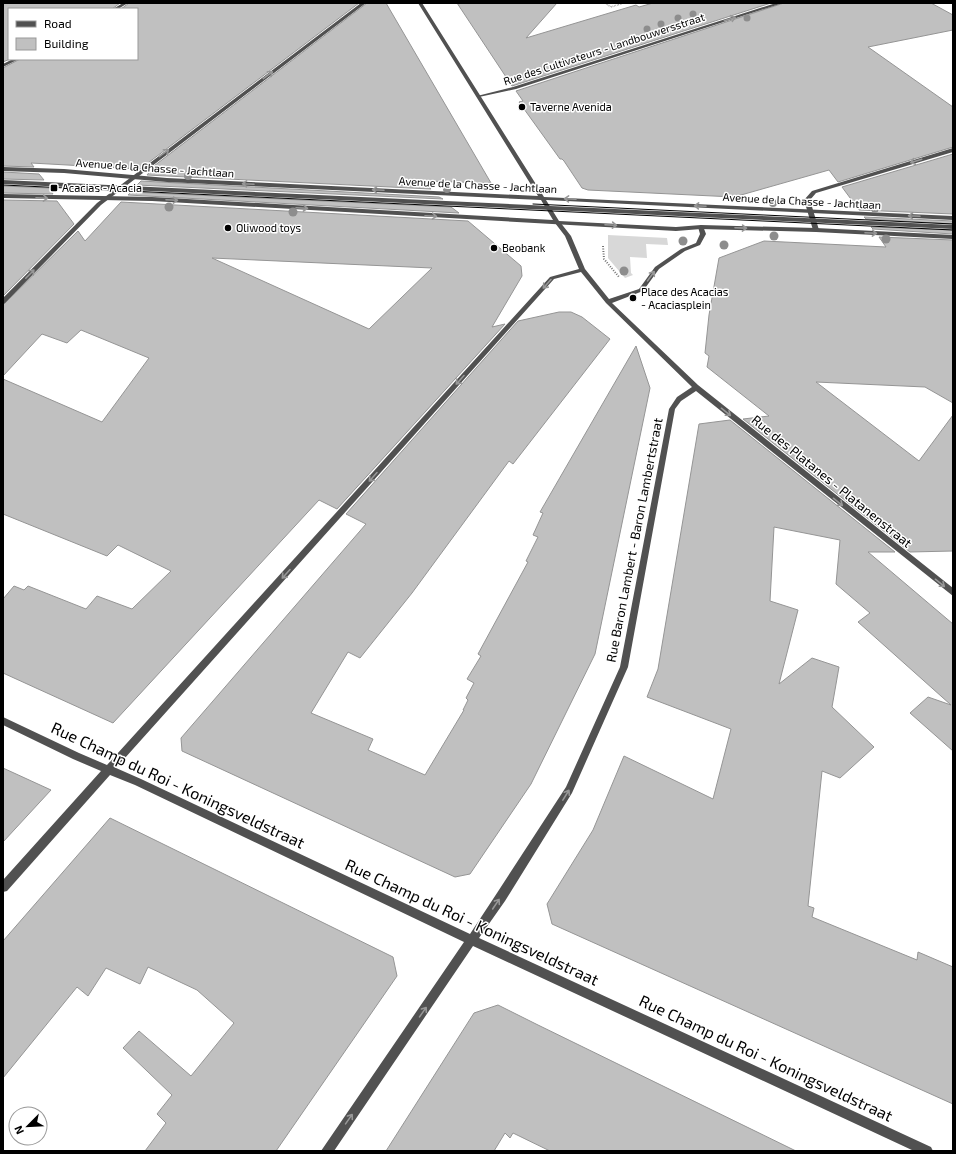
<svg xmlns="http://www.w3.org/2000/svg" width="956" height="1154" viewBox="0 0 956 1154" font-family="'Exo 2',sans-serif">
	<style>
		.green { fill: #d8d8d8 }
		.building { fill: #c0c0c0; stroke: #959595; fill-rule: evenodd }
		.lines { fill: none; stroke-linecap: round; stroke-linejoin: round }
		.path-far1 { stroke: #737373; stroke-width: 1.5; stroke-dasharray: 0.5 1; stroke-linecap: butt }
		.path { stroke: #737373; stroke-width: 2; stroke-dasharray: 1 1.5; stroke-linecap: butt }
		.service { fill: #515151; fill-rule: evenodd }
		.minor { fill: #515151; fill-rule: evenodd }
		.tertiary { fill: #515151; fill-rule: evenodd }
		.tram { stroke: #000; stroke-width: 1 }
		.tree { fill: #8d8d8d }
		.oneway { stroke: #979797 }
		.poi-dot { fill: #000; stroke: #fff; stroke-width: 1.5 }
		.labels { text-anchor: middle; stroke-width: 3; stroke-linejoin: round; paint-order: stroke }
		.far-street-label { font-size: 11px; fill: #000; stroke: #fff }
		.far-poi-label { font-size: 11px; fill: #000; stroke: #fff; text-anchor: start }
		.street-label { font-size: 13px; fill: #000; stroke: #fff }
		.near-street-label { font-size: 16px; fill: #000; stroke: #fff }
	</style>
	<rect width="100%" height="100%" fill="#fff"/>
	<polygon class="green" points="608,235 667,238 668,245 646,244 647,258 630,257 631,273 633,275 625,278 608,258"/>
	<g class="building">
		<polygon points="3,3 120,3 112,9 9,9 10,59 3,62"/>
		<polygon points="129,3 359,3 140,169 31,163 34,167 3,166 3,68 20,59 137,59 137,9 121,9"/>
		<polygon points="367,3 386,3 491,183 421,181 431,189 147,175 152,169 150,169"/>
		<polygon points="457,3 557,3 526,38 636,5 639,7 653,3 771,3 512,86"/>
		<polygon points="784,3 931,3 953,15 953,30 868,47 953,107 953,147 838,182 829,170 734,197 588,190 582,188 564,161 562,159 560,159 519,102 523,101 516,91"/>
		<polygon points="953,154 953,214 859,210 842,187"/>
		<polygon points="3,172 39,174 44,180 3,179"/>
		<polygon points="141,181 439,197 443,199 137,185"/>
		<polygon points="3,186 49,188 53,194 3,193"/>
		<polygon points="131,192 451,207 459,213 128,195"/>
		<polygon points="3,200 57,201 74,224 3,296"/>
		<path d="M121 202 468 221 521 266 522 276 492 327 505 324 337 509 319 500 113 723 3 673V599L14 586 24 590 28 586 86 609 97 596 132 609 171 571 118 545 107 556 3 514V379L102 422 149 358 81 330 67 343 42 334 3 376V305L78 231 85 241ZM212 258 432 268 369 329Z"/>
		<polygon points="864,217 953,221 953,224 866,219"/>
		<polygon points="871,227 953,230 953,234 873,229"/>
		<polygon points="879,237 953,240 953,403 925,387 816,382 919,461 953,415 953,551 910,552 743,419 769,416 707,367 709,356 705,353 709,315 719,258 764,241 886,247"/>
		<polygon points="559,312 571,312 582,317 610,339 513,464 509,461 412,593 360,658 348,652 311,713 373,739 368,750 425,775 464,710 463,710 468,700 466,698 474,683 467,679 481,656 478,654 528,562 526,561 538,537 533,535 543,513 540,512 636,346 650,388 595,654 531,784 470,874 455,877 182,751 181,738 366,524 346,514 518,321"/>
		<polygon points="730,420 895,552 868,552 953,624 953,751 910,713 928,697 951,705 858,622 870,613 836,584 840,540 774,527 770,601 798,610 779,684 812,658 839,667 832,707 874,747 840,778 822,771 808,906 814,908 812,917 917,960 918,952 953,967 953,1104 552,924 547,904 593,830 624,756 713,799 731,729 647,697 658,669 699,424"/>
		<polygon points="3,768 51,790 3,842"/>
		<polygon points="110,818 393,957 397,976 276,1151 145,1151 166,1123 157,1114 172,1095 123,1048 139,1031 191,1076 234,1023 197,990 148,967 140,984 106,968 88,996 77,987 3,1078 3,941"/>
		<polygon points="498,1005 538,1025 796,1151 550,1151 513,1133 510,1138 505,1133 494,1151 386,1151 474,1013"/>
	</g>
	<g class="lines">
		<polyline class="path-far1" points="605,3 611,7 624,3"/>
		<polyline class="path" points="603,246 604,259 619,277"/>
		<polygon class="service" points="3,180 953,225 953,229 3,184"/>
		<g class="minor">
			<polygon points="123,3 128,3 118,9 113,9"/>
			<polygon points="361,3 366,3 101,205 5,303 3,304 3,298 97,203"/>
			<polygon points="776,3 783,3 516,89 479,97 477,96 513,87"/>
			<polygon points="13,59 19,59 3,67 3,64"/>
			<polygon points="953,148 953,152 816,193 810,200 819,230 816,232 813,230 804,200 812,191"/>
			<path d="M558 221 560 222 571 236 585 269 609 299 639 289 655 267 681 249 696 243 700 234 698 227 701 225 703 226 706 234 700 245 685 251 659 269 643 291 612 303 698 385 953 588V596L696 391 681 401 675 409 628 667 572 793 505 901 479 938 931 1147 933 1151H914L473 946 334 1151H321L464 942 135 785 110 775 7 891 3 892V880L101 771 73 759 3 725V717L79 753 107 765 550 277 579 269 565 236 555 223ZM581 272 606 303 692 387 677 397 669 409 620 667 566 787 497 893 470 934 141 779 116 768 554 279Z"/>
		</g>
		<polygon class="tertiary" points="418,3 422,3 544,197 953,216 953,220 546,200 559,221 676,227 701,225 816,228 953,235 953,239 816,232 701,229 676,231 152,201 3,198 3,194 152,197 553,220 541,200 167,182 64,173 3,171 3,167 64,169 167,178 538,196"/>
		<g class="tram">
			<polyline points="3,185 953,230"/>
			<polyline points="533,204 953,224"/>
		</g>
	</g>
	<g class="tree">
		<circle cx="693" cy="14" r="3.5"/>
		<circle cx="678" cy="18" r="3.5"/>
		<circle cx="747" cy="18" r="3.5"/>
		<circle cx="661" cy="24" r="3.5"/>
		<circle cx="647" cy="29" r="3.5"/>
		<circle cx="188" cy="176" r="4"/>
		<circle cx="447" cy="189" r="4"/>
		<circle cx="773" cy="203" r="4"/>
		<circle cx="169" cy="207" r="4.5"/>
		<circle cx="875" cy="208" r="4.5"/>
		<circle cx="293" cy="212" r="4.5"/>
		<circle cx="774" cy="236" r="4.5"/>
		<circle cx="886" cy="239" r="4.5"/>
		<circle cx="683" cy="241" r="4.5"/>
		<circle cx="724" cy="245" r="4.5"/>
		<circle cx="624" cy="271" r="4.5"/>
	</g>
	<defs><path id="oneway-shaft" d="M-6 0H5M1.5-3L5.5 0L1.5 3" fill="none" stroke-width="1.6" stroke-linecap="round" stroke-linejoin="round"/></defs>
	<g class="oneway">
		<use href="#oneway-shaft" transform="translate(730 19) rotate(-18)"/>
		<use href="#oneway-shaft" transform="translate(268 75) rotate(-37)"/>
		<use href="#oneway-shaft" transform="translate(164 153) rotate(-37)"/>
		<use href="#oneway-shaft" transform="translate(916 161) rotate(163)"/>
		<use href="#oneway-shaft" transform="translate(248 184) rotate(-177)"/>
		<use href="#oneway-shaft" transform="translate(378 190) rotate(-177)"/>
		<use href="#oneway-shaft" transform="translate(42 198) rotate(3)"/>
		<use href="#oneway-shaft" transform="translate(570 199) rotate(-177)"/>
		<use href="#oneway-shaft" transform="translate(172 200) rotate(3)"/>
		<use href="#oneway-shaft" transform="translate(700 206) rotate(-177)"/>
		<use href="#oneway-shaft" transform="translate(302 208) rotate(3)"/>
		<use href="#oneway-shaft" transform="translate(431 216) rotate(3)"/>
		<use href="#oneway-shaft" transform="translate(914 216) rotate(-177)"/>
		<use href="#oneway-shaft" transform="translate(611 225) rotate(3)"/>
		<use href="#oneway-shaft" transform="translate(741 228) rotate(2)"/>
		<use href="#oneway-shaft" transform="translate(871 233) rotate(3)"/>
		<use href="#oneway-shaft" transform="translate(30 274) rotate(-45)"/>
		<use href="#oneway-shaft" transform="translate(651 276) rotate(-54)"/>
		<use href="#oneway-shaft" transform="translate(547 284) rotate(132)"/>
		<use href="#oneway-shaft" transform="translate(460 380) rotate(132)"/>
		<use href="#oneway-shaft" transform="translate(726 412) rotate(39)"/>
		<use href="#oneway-shaft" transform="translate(373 477) rotate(132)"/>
		<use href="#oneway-shaft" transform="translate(838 502) rotate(39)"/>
		<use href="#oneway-shaft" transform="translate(286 574) rotate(132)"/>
		<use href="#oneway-shaft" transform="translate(940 583) rotate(39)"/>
		<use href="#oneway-shaft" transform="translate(566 795) rotate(-58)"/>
		<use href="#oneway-shaft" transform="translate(496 904) rotate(-56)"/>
		<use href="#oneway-shaft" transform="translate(423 1012) rotate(-55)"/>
		<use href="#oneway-shaft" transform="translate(349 1119) rotate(-55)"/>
	</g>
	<g class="poi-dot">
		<circle cx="522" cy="107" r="4"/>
		<rect x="50" y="184" width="8" height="8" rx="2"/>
		<circle cx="228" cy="228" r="4"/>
		<circle cx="494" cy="248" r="4"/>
		<circle cx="633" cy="298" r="4"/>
	</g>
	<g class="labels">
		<g class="far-street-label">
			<text transform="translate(604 49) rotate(-18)" y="4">Rue des Cultivateurs - Landbouwersstraat</text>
			<text transform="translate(155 168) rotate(4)" y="4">Avenue de la Chasse - Jachtlaan</text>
			<text transform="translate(478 185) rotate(3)" y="4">Avenue de la Chasse - Jachtlaan</text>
			<text transform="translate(802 201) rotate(3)" y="4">Avenue de la Chasse - Jachtlaan</text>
		</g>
		<g class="far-poi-label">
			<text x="530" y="111">Taverne Avenida</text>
			<text x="62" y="192">Acacias - Acacia</text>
			<text x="236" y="232">Oliwood toys</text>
			<text x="502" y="252">Beobank</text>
			<text x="641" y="296">Place des Acacias<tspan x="641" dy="13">- Acaciasplein</tspan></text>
		</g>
		<g class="street-label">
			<text transform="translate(832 481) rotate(39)" y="5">Rue des Platanes - Platanenstraat</text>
			<text transform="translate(634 540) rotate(-79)" y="5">Rue Baron Lambert - Baron Lambertstraat</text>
		</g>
		<g class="near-street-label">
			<text transform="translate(178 785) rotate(25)" y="6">Rue Champ du Roi - Koningsveldstraat</text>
			<text transform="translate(472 922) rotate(25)" y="6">Rue Champ du Roi - Koningsveldstraat</text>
			<text transform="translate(766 1058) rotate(25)" y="6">Rue Champ du Roi - Koningsveldstraat</text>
		</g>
	</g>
	<rect width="956" height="1154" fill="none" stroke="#000000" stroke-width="8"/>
	<rect x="8" y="8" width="130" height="52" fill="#ffffff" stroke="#999999"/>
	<rect x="16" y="21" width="20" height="6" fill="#515151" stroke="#999999"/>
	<text x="44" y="28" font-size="12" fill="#000000">Road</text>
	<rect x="16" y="38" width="20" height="12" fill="#c0c0c0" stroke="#999999"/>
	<text x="44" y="48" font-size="12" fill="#000000">Building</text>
	<g transform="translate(28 1126) rotate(246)"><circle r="19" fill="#ffffff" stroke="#999999"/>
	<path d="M0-3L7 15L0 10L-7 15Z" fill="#000000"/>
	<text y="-6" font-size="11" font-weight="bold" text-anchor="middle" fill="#000000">N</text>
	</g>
</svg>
